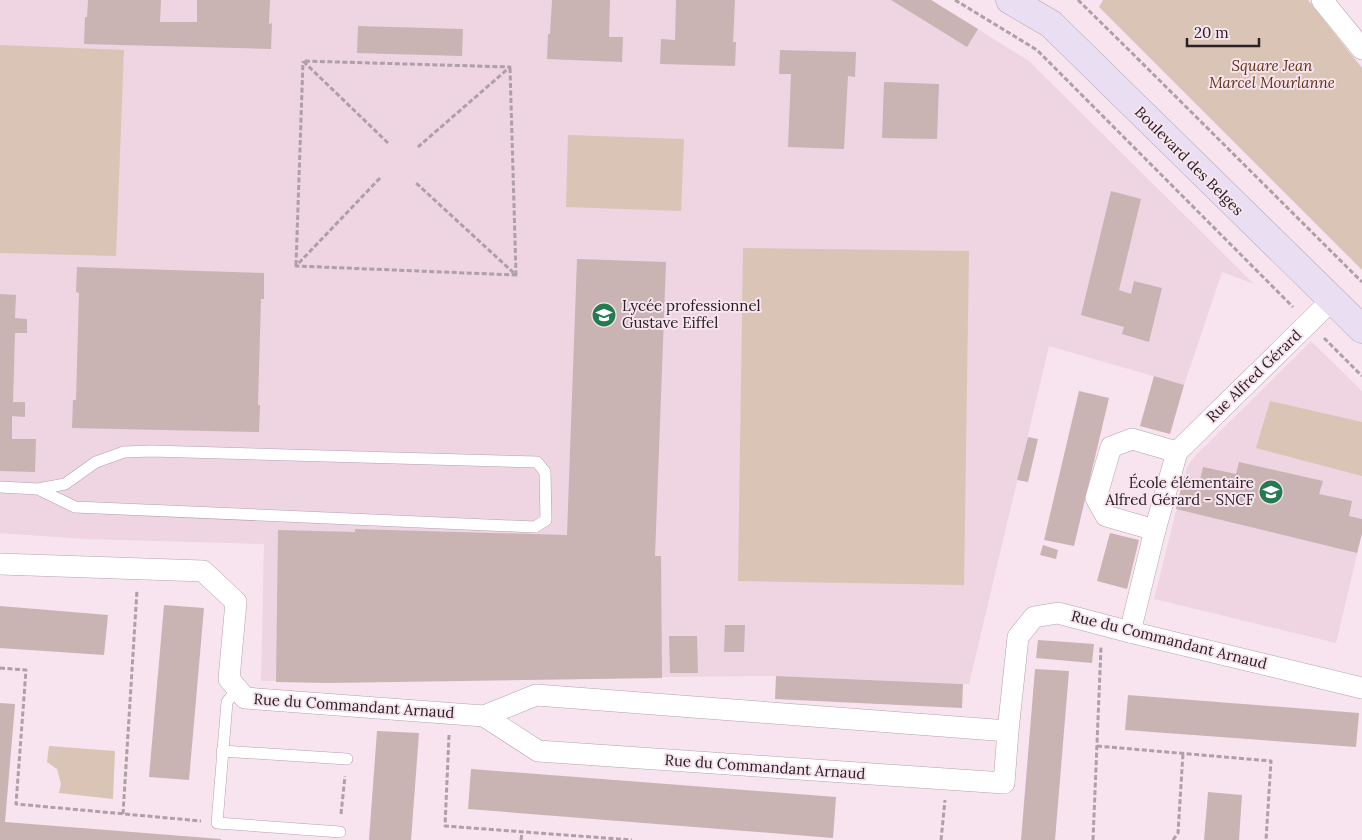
<svg xmlns="http://www.w3.org/2000/svg" width="1362" height="840" viewBox="0 0 1362 840" font-family="Lora,serif">
	<style>
		.built { fill: #efd4e2 }
		.green { fill: #dac4b6 }
		.building { fill: #cab3b3 }
		.lines { fill: none; stroke-linecap: round; stroke-linejoin: round }
		.lane-casing { stroke: #b4a1ab; stroke-width: 12 }
		.street-casing { stroke: #b4a1ab; stroke-width: 22 }
		.secondary-casing { stroke: #b4a1ab; stroke-width: 29 }
		.path { stroke: #af9fa7; stroke-width: 3; stroke-dasharray: 5 2.5; stroke-linecap: butt }
		.lane { stroke: #fff; stroke-width: 11 }
		.street { stroke: #fff; stroke-width: 21 }
		.secondary { stroke: #eadef3; stroke-width: 28 }
		.labels { text-anchor: middle; stroke-width: 4; stroke-linejoin: round; paint-order: stroke }
		.park-label { font-size: 15px; font-style: italic; fill: #5e3313; stroke: #f8e4ee }
		.street-label { font-size: 15px; fill: #292125; stroke: #f8e4ee }
		.poi-label { font-size: 15px; fill: #292125; stroke: #f8e4ee; text-anchor: start }
	</style>
	<rect width="100%" height="100%" fill="#f8e4ee"/>
	<g class="built">
		<polygon points="0,0 931,0 1029,61 1254,284 1222,272 1184,385 1049,346 969,684 776,676 261,681 264,544 85,539 0,533"/>
		<polygon points="1311,341 1362,391 1362,534 1336,643 1154,599 1187,467 1194,457"/>
	</g>
	<g class="green">
		<polygon points="1103,0 1308,0 1362,68 1362,270 1099,7"/>
		<polygon points="0,45 124,50 116,256 0,253"/>
		<polygon points="568,135 684,139 681,211 566,207"/>
		<polygon points="743,248 969,251 964,585 738,581"/>
		<polygon points="1270,401 1362,422 1362,476 1256,448"/>
		<polygon points="49,746 115,751 113,799 59,793 61,784 57,769 47,762"/>
	</g>
	<g class="building">
		<polygon points="88,0 161,0 160,22 197,22 197,0 270,0 269,24 272,23 271,49 84,44 85,17 87,17"/>
		<polygon points="552,0 610,0 609,37 623,37 622,62 547,59 548,34 550,34"/>
		<polygon points="676,0 735,0 733,42 736,42 735,66 660,64 661,39 675,40"/>
		<polygon points="891,0 931,0 978,29 967,47"/>
		<polygon points="358,26 463,29 462,56 357,53"/>
		<polygon points="780,50 856,52 855,77 848,76 844,149 788,147 791,74 779,74"/>
		<polygon points="884,82 939,84 937,139 882,138"/>
		<polygon points="1111,191 1141,199 1119,290 1131,294 1134,281 1162,288 1149,342 1122,334 1124,327 1081,315"/>
		<polygon points="577,259 666,262 655,556 661,556 662,678 328,683 276,682 278,530 355,532 355,529 567,535"/>
		<polygon points="77,267 264,273 264,299 261,299 258,405 260,405 259,432 72,428 73,400 76,400 79,293 76,292"/>
		<polygon points="0,294 16,295 15,318 27,319 27,333 15,333 13,402 25,402 25,417 12,416 12,439 36,439 35,472 0,471"/>
		<polygon points="1154,376 1184,385 1170,434 1140,426"/>
		<polygon points="1079,391 1109,398 1074,546 1044,540"/>
		<polygon points="1028,437 1038,439 1028,482 1017,480"/>
		<polygon points="1239,462 1323,481 1319,494 1352,501 1349,516 1362,519 1362,533 1357,553 1176,509 1184,476 1200,480 1203,467 1236,474"/>
		<polygon points="1110,533 1139,540 1127,589 1097,581"/>
		<polygon points="1043,545 1058,550 1056,559 1040,555"/>
		<polygon points="164,605 204,608 189,780 149,777"/>
		<polygon points="0,606 108,615 104,655 0,648"/>
		<polygon points="725,625 745,625 744,652 724,652"/>
		<polygon points="669,636 697,636 698,673 670,673"/>
		<polygon points="1038,640 1094,644 1092,663 1036,658"/>
		<polygon points="1035,669 1069,671 1055,840 1021,840"/>
		<polygon points="776,676 963,684 962,708 775,699"/>
		<polygon points="1128,695 1359,713 1356,747 1125,730"/>
		<polygon points="0,703 15,704 5,822 221,839 221,840 0,840"/>
		<polygon points="377,731 419,733 411,840 369,840"/>
		<polygon points="471,769 836,797 833,838 468,809"/>
		<polygon points="1208,792 1242,795 1239,840 1204,840"/>
	</g>
	<g class="lines">
		<defs>
			<g id="lane">
				<polyline points="0,487 38,489 65,484 96,462 124,452 152,451 537,462 545,472 546,520 535,527 75,507 38,489"/>
				<polyline points="237,689 227,702 217,823 340,832"/>
				<polyline points="222,751 347,759"/>
			</g>
			<g id="street">
				<polyline points="1322,0 1362,49"/>
				<polyline points="1155,530 1106,516 1096,498 1111,447 1132,439 1177,452"/>
				<polyline points="0,564 203,571 236,602 229,679 245,698 484,716"/>
				<polyline points="1130,632 1155,530 1177,452 1332,300"/>
				<polyline points="1008,731 536,695 484,716 538,751 1004,783 1008,731 1018,637 1034,617 1058,613 1130,632 1362,688"/>
			</g>
			<polyline id="secondary" points="1010,0 1051,24 1362,329"/>
		</defs>
		<use href="#lane" class="lane-casing"/>
		<use href="#street" class="street-casing"/>
		<use href="#secondary" class="secondary-casing"/>
		<g class="path">
			<polyline points="955,0 1037,50 1293,307"/>
			<polyline points="1078,0 1134,55 1362,282"/>
			<polyline points="510,68 516,274"/>
			<polyline points="388,143 303,61 510,67 418,147"/>
			<polyline points="380,178 296,266 516,275 415,182"/>
			<polyline points="296,265 303,61"/>
			<polyline points="1324,338 1362,376"/>
			<polyline points="0,668 26,670 16,804 201,821"/>
			<polyline points="449,735 445,826 632,840"/>
			<polyline points="1097,746 1271,761 1266,840"/>
			<polyline points="123,814 137,590"/>
			<polyline points="341,814 345,776"/>
			<polyline points="521,840 522,832"/>
			<polyline points="941,840 945,800"/>
			<polyline points="1093,840 1101,647"/>
			<polyline points="1173,840 1178,833 1183,753"/>
		</g>
		<use href="#lane" class="lane"/>
		<use href="#street" class="street"/>
		<use href="#secondary" class="secondary"/>
	</g>
	<defs>
		<symbol id="school-disc" viewBox="-11 -11 22 22"><circle r="9.5" fill="#247b4f" stroke="#f8e4ee"/><path d="M0-5L7-2L0 1L-7-2ZM-4 1L0 2.5L4 1V4Q0 6-4 4Z" fill="#fff"/></symbol>
	</defs>
	<g fill-rule="evenodd">
		<use href="#school-disc" x="590" y="301" width="28" height="28"/>
		<use href="#school-disc" x="1257" y="478" width="28" height="28"/>
	</g>
	<g class="labels">
		<g class="park-label">
			<text x="1272" y="71">Square Jean<tspan x="1272" dy="17">Marcel Mourlanne</tspan></text>
		</g>
		<g class="street-label">
			<text transform="translate(1189 161) rotate(45)" y="5">Boulevard des Belges</text>
			<text transform="translate(1254 376) rotate(-44)" y="5">Rue Alfred Gérard</text>
			<text transform="translate(1169 640) rotate(14)" y="5">Rue du Commandant Arnaud</text>
			<text transform="translate(354 706) rotate(4)" y="5">Rue du Commandant Arnaud</text>
			<text transform="translate(765 767) rotate(4)" y="5">Rue du Commandant Arnaud</text>
		</g>
		<g class="poi-label">
			<text x="622" y="311">Lycée professionnel<tspan x="622" dy="17">Gustave Eiffel</tspan></text>
			<text x="1254" y="488" text-anchor="end">École élémentaire<tspan x="1254" dy="17">Alfred Gérard - SNCF</tspan></text>
		</g>
	</g>
	<path d="M1187 38v8h72v-8" fill="none" stroke="#292125" stroke-width="2.5"/>
	<text x="1194" y="38" font-size="15" fill="#292125" stroke="#f8e4ee" stroke-width="4" paint-order="stroke">20 m</text>
</svg>
